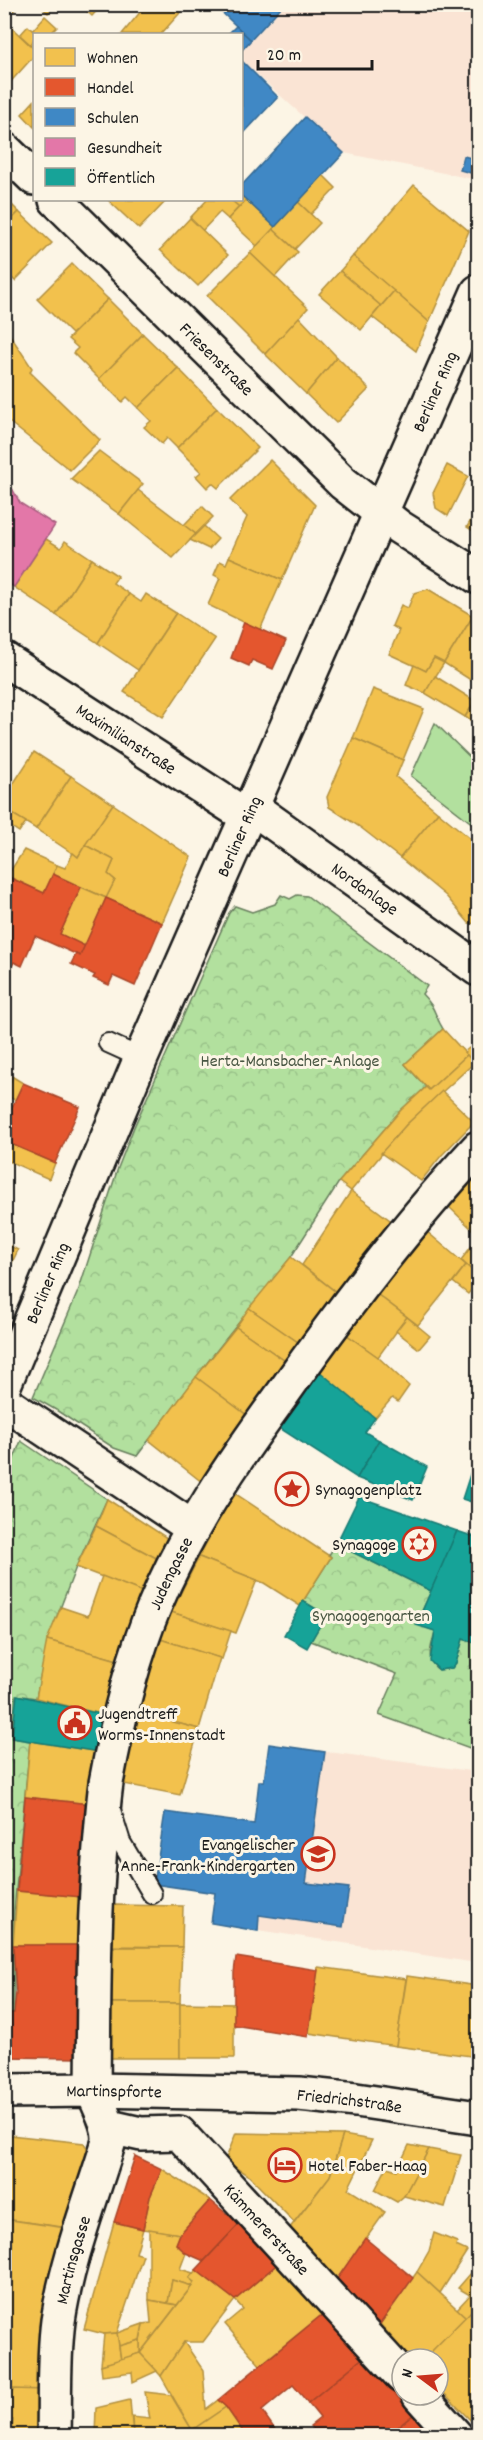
<svg xmlns="http://www.w3.org/2000/svg" width="483" height="2440" viewBox="0 0 483 2440" font-family="Dekko,sans-serif">
	<style>
		.built { fill: #fae4d4 }
		.green { fill: #b2e09e; stroke: #677e5d; stroke-width: 1.5 }
		.park { fill: url(#park-crowns); stroke: #677e5d; stroke-width: 1.5 }
		.homes { fill: #f2c14e; stroke: #b2903f; stroke-width: 1.5 }
		.shops { fill: #e4572e; stroke: #a84529; stroke-width: 1.5 }
		.schools { fill: #3f88c5; stroke: #346892; stroke-width: 1.5 }
		.health { fill: #e377a8; stroke: #a75c7e; stroke-width: 1.5 }
		.public { fill: #17a398; stroke: #187a73; stroke-width: 1.5 }
		.lines { fill: none; stroke-linecap: round; stroke-linejoin: round }
		.lane-casing { stroke: #1c1c1c; stroke-width: 22 }
		.street-casing { stroke: #1c1c1c; stroke-width: 38 }
		.secondary-casing { stroke: #1c1c1c; stroke-width: 38 }
		.lane { stroke: #fcf5e5; stroke-width: 18 }
		.street { stroke: #fcf5e5; stroke-width: 33 }
		.secondary { stroke: #fcf5e5; stroke-width: 33 }
		.labels { text-anchor: middle; stroke-width: 6; stroke-linejoin: round; paint-order: stroke }
		.street-label { font-size: 18px; fill: #1c1c1c; stroke: #fcf5e5 }
		.park-label { font-size: 18px; fill: #495743; stroke: #fcf5e5 }
		.poi-label { font-size: 18px; fill: #1c1c1c; stroke: #fcf5e5; text-anchor: start }
	</style>
	<defs>
		<pattern id="park-crowns" width="20" height="18" patternUnits="userSpaceOnUse" patternTransform="scale(1.5)"><rect width="20" height="18" fill="#b2e09e"/><path d="M2 6a3 3 0 1 1 6 0M12 15a3 3 0 1 1 6 0" fill="none" stroke="#98c088"/></pattern>
	</defs>
	<rect width="100%" height="100%" fill="#fcf5e5"/>
	<filter id="ink" filterUnits="userSpaceOnUse"><feTurbulence type="fractalNoise" baseFrequency=".0167" numOctaves="2"/><feDisplacementMap in="SourceGraphic" scale="12" xChannelSelector="R" yChannelSelector="G"/><feConvolveMatrix kernelMatrix="1 2 1 2 8 2 1 2 1" color-interpolation-filters="sRGB"/></filter>
	<g filter="url(#ink)">
		<g class="built">
			<polygon points="284,5 478,5 478,180 344,153 242,61 242,50"/>
			<polygon points="269,1744 478,1772 478,1952 477,1963 211,1923 215,1893 154,1884 165,1812 254,1824 259,1781 264,1780"/>
		</g>
		<polygon class="green" points="435,723 478,765 478,828 411,776"/>
		<g class="park">
			<path d="M281 895 290 899 297 895 307 896 427 986 422 994C436 1008 434 1014 443 1029L405 1064 426 1087 401 1110 339 1182 291 1257 210 1359 137 1456 114 1448 56 1410 33 1397 79 1289 118 1168 134 1127 229 913 235 906 252 912 275 904Z"/>
			<polygon points="21,1441 107,1499 76,1567 48,1640 36,1698 16,1695 12,1738 30,1741 14,1911 14,2013 5,2013 4,1483"/>
			<path d="M336 1544 431 1591 416 1624 435 1631C432 1646 424 1660 439 1670L452 1668 456 1663 463 1639 478 1644V1751L379 1715 397 1674 311 1641 326 1615 303 1601 331 1557 329 1555Z"/>
		</g>
		<g class="homes">
			<polygon points="4,4 11,4 15,9 4,20"/>
			<polygon points="38,4 56,4 48,13"/>
			<polygon points="79,4 103,4 92,16"/>
			<polygon points="147,4 188,4 161,34 122,34"/>
			<polygon points="45,16 57,27 50,34 36,34 32,31"/>
			<polygon points="10,26 34,49 34,56 4,89 4,32"/>
			<polygon points="28,26 36,34 31,45 20,35"/>
			<polygon points="34,101 34,127 22,114"/>
			<polygon points="323,175 336,188 311,214 298,202"/>
			<polygon points="414,185 469,231 429,322 353,256"/>
			<polygon points="242,196 246,200 239,207 231,200 242,200"/>
			<polygon points="4,197 19,212 4,227"/>
			<polygon points="108,200 167,200 139,229"/>
			<polygon points="207,200 231,200 239,207 228,219 220,212 202,231 190,218"/>
			<polygon points="246,200 275,227 257,246 228,219"/>
			<polygon points="298,202 320,223 295,249 273,229"/>
			<polygon points="19,212 52,243 15,281 4,270 4,227"/>
			<polygon points="190,218 228,255 198,286 160,250"/>
			<polygon points="273,229 298,252 275,277 250,253"/>
			<polygon points="250,253 308,308 265,354 207,296"/>
			<polygon points="353,256 394,291 381,306 340,271"/>
			<polygon points="72,264 108,299 72,334 37,299"/>
			<polygon points="340,271 381,306 361,330 319,294"/>
			<polygon points="394,291 429,322 416,351 372,317"/>
			<polygon points="108,299 143,334 99,379 73,353 78,348 68,339"/>
			<polygon points="299,317 337,357 306,394 265,354"/>
			<polygon points="4,326 32,368 30,372 100,440 70,470 4,418"/>
			<polygon points="143,334 178,368 138,408 127,397 122,402 99,379"/>
			<polygon points="337,357 369,389 336,423 306,394"/>
			<polygon points="178,368 217,408 177,448 167,438 162,444 144,427 151,421 138,408"/>
			<polygon points="217,408 258,448 218,488 212,483 207,488 196,476 201,472 177,448"/>
			<polygon points="99,451 143,484 119,514 71,479"/>
			<polygon points="270,460 315,505 282,580 229,557 247,517 230,500"/>
			<polygon points="447,465 468,476 448,516 436,508 433,493"/>
			<polygon points="138,490 196,534 173,558 119,514"/>
			<polygon points="202,506 213,517 196,534 184,525"/>
			<polygon points="478,508 478,534 467,527"/>
			<polygon points="204,526 218,539 209,549 190,540"/>
			<polygon points="46,539 61,548 65,541 92,559 56,615 14,587"/>
			<polygon points="229,557 282,580 260,630 208,605 220,578 214,575 220,561 226,564"/>
			<polygon points="92,559 118,576 113,583 129,594 98,643 56,615"/>
			<polygon points="428,589 473,616 444,663 434,658 426,671 389,654 399,630 392,626 401,605 408,608 414,593"/>
			<polygon points="129,594 141,602 146,594 176,613 138,670 98,643"/>
			<polygon points="176,613 215,639 163,717 124,692"/>
			<polygon points="473,616 478,620 478,694 472,691 477,684 444,663"/>
			<polygon points="434,658 444,663 425,693 406,685 414,665 426,671"/>
			<polygon points="435,676 475,701 465,717 425,693"/>
			<polygon points="373,689 424,709 403,760 353,738"/>
			<polygon points="478,697 478,725 465,717"/>
			<polygon points="353,738 403,760 396,777 438,812 400,858 360,827 329,807 327,797"/>
			<polygon points="34,752 71,776 36,829 4,809 4,798"/>
			<polygon points="71,776 113,804 78,857 36,829"/>
			<polygon points="113,804 191,857 162,923 106,898 115,880 108,874 114,860 85,845"/>
			<polygon points="4,809 26,822 19,832 4,822"/>
			<polygon points="438,812 478,845 478,924 469,923 446,896 400,858"/>
			<polygon points="85,845 114,860 108,874 115,880 106,898 53,874 57,865 65,868 73,853 78,857"/>
			<polygon points="24,850 57,865 44,893 7,876"/>
			<polygon points="81,887 106,898 85,946 60,934"/>
			<polygon points="443,1029 467,1055 429,1090 405,1064"/>
			<polygon points="478,1041 478,1059 474,1063 464,1052"/>
			<polygon points="467,1055 474,1063 406,1125 351,1191 339,1182 401,1110 426,1087 429,1090"/>
			<polygon points="4,1074 13,1077 4,1095"/>
			<polygon points="13,1077 23,1083 15,1100 4,1095"/>
			<polygon points="442,1091 474,1122 441,1156 421,1181 381,1153 406,1125"/>
			<polygon points="4,1141 55,1163 49,1179 4,1159"/>
			<polygon points="478,1165 478,1235 444,1202"/>
			<polygon points="351,1191 394,1223 341,1296 302,1265"/>
			<polygon points="425,1230 466,1265 418,1325 374,1292"/>
			<polygon points="478,1238 478,1276 461,1260"/>
			<polygon points="4,1243 18,1250 4,1279"/>
			<polygon points="291,1257 341,1296 302,1345 249,1308"/>
			<polygon points="466,1265 478,1276 478,1281 468,1294 453,1282"/>
			<polygon points="374,1292 407,1317 378,1357 347,1335"/>
			<polygon points="249,1308 302,1345 288,1363 236,1327"/>
			<polygon points="407,1317 430,1336 419,1349 396,1331"/>
			<polygon points="236,1327 288,1363 248,1416 196,1377"/>
			<polygon points="347,1335 378,1357 409,1386 398,1402 392,1398 375,1418 319,1371"/>
			<polygon points="196,1377 248,1416 203,1483 149,1440"/>
			<polygon points="233,1492 331,1557 300,1606 264,1583 199,1557"/>
			<polygon points="107,1499 170,1540 160,1560 96,1526"/>
			<polygon points="96,1526 160,1560 145,1593 76,1567"/>
			<polygon points="199,1557 257,1580 236,1633 171,1612"/>
			<polygon points="102,1576 145,1593 121,1661 47,1640 61,1607 88,1616"/>
			<polygon points="171,1612 231,1631 222,1659 160,1639"/>
			<polygon points="160,1639 220,1658 199,1729 137,1712 153,1653"/>
			<polygon points="47,1640 121,1661 105,1715 36,1698"/>
			<polygon points="137,1712 199,1729 180,1795 119,1783"/>
			<polygon points="30,1741 99,1752 90,1804 25,1797"/>
			<polygon points="17,1891 82,1897 81,1945 13,1945"/>
			<polygon points="114,1905 183,1906 182,1947 112,1946"/>
			<polygon points="107,1947 182,1947 180,2003 108,2003"/>
			<polygon points="318,1967 406,1979 396,2046 309,2033"/>
			<polygon points="407,1976 478,1986 478,2057 396,2046"/>
			<rect x="108" y="2003" width="72" height="55"/>
			<polygon points="180,2003 234,2004 234,2058 180,2058"/>
			<polygon points="236,2133 343,2135 330,2176 294,2222 249,2176 225,2161"/>
			<polygon points="4,2135 10,2135 4,2175"/>
			<polygon points="10,2135 84,2143 91,2154 69,2228 4,2219 4,2175"/>
			<polygon points="343,2135 372,2140 348,2189 385,2212 335,2282 286,2233 330,2176"/>
			<polygon points="409,2145 429,2149 404,2196 397,2202 375,2190 387,2167 397,2170"/>
			<polygon points="429,2149 461,2155 445,2207 404,2196"/>
			<polygon points="162,2169 210,2200 180,2234 143,2229 150,2197"/>
			<polygon points="4,2219 73,2229 43,2390 4,2391"/>
			<polygon points="114,2222 143,2229 136,2253 143,2255 117,2333 104,2334 84,2329"/>
			<polygon points="149,2229 180,2234 176,2244 186,2253 180,2269 193,2273 189,2278 194,2282 192,2286 172,2280 168,2303 149,2300"/>
			<polygon points="434,2233 457,2242 456,2246 467,2251 440,2293 417,2272 429,2251"/>
			<polygon points="281,2261 324,2313 260,2365 225,2324 243,2309 235,2300"/>
			<polygon points="478,2265 478,2304 467,2318 457,2309 470,2295 458,2288"/>
			<polygon points="196,2270 235,2300 203,2342 184,2342 161,2376 140,2353 192,2286 194,2282 189,2278"/>
			<polygon points="417,2272 467,2318 424,2359 411,2359 380,2324"/>
			<polygon points="172,2280 192,2286 177,2305 168,2303"/>
			<polygon points="149,2300 177,2305 140,2353 140,2340 143,2324 151,2323"/>
			<polygon points="478,2304 478,2428 438,2387 438,2359 424,2359"/>
			<polygon points="143,2324 140,2340 119,2346 117,2333"/>
			<polygon points="117,2333 121,2360 101,2365 104,2334"/>
			<polygon points="140,2340 140,2353 121,2360 119,2346"/>
			<polygon points="184,2342 203,2370 206,2409 218,2400 226,2407 192,2430 161,2376"/>
			<polygon points="140,2353 157,2371 133,2382 132,2372 102,2376 101,2365"/>
			<polygon points="13,2389 43,2390 41,2436 11,2436 13,2420 4,2419 4,2391 13,2391"/>
			<polygon points="145,2392 171,2395 192,2430 177,2432 177,2436 133,2436 132,2417 150,2419"/>
			<polygon points="130,2400 133,2436 95,2436 96,2408"/>
			<polygon points="226,2407 246,2436 186,2436 182,2431 192,2430"/>
			<polygon points="274,2428 279,2436 263,2436"/>
		</g>
		<g class="shops">
			<polygon points="244,622 286,641 273,669 252,660 249,666 231,658"/>
			<polygon points="53,874 81,887 60,934 85,946 80,956 35,936 22,966 14,962 4,983 4,875 44,893"/>
			<polygon points="106,898 162,923 135,986 113,976 109,985 93,978 95,975 71,964 76,954 80,956"/>
			<polygon points="23,1083 80,1107 55,1163 4,1141 4,1125"/>
			<polygon points="25,1797 90,1804 82,1897 17,1891"/>
			<polygon points="13,1945 81,1945 78,2058 4,2057 4,2013 14,2013 16,1993"/>
			<polygon points="236,1957 318,1970 308,2037 234,2025 234,1973"/>
			<polygon points="135,2156 162,2169 150,2197 143,2229 114,2222"/>
			<polygon points="210,2200 239,2224 204,2261 186,2253 176,2244 180,2234"/>
			<polygon points="239,2224 281,2261 235,2300 196,2270"/>
			<polygon points="365,2238 413,2278 380,2324 335,2282"/>
			<polygon points="324,2313 364,2357 308,2403 293,2385 262,2411 274,2428 263,2436 246,2436 226,2407 218,2400"/>
			<polygon points="364,2357 413,2415 387,2436 309,2436 315,2431 310,2426 320,2418 308,2403"/>
			<polygon points="413,2415 432,2436 387,2436"/>
		</g>
		<g class="schools">
			<polygon points="213,4 284,4 251,40"/>
			<polygon points="236,26 251,40 242,50 242,34 228,34"/>
			<polygon points="242,61 278,97 242,135"/>
			<polygon points="305,117 344,153 275,227 242,196 242,185"/>
			<polygon points="464,156 478,160 478,175 460,170"/>
			<polygon points="269,1744 325,1752 306,1883 349,1888 343,1927 259,1915 258,1931 211,1923 215,1893 154,1884 165,1812 254,1824 259,1781 264,1781"/>
		</g>
		<polygon class="health" points="4,482 13,490 20,503 55,525 14,587 4,581"/>
		<g class="public">
			<polygon points="319,1371 375,1418 365,1432 379,1440 357,1478 278,1427"/>
			<polygon points="379,1440 427,1467 413,1500 357,1478"/>
			<polygon points="475,1459 478,1460 478,1504 462,1499"/>
			<polygon points="359,1497 457,1531 431,1591 336,1544"/>
			<polygon points="457,1531 478,1538 478,1644 463,1639 456,1663 452,1668 439,1670 430,1661 435,1631 416,1625"/>
			<polygon points="303,1601 326,1615 307,1648 284,1635"/>
			<polygon points="17,1695 105,1715 99,1752 12,1738"/>
		</g>
		<g class="lines">
			<defs>
				<g id="lane">
					<polyline points="108,1043 141,1058"/>
					<polyline points="111,1810 121,1842 152,1894"/>
				</g>
				<g id="street">
					<polyline points="4,149 34,178"/>
					<path id="s1" d="M56 200 343 483 399 527 478 577"/>
					<path id="s2" d="M4 659 248 817"/>
					<path id="s3" d="M253 808 478 969"/>
					<polyline points="4,1402 193,1528"/>
					<path id="s4" d="M110 2127 141 2134 179 2133 402 2376"/>
					<polyline points="419,2395 456,2436"/>
					<path id="s5" d="M54 2436C55 2398 53 2359 58 2321 67 2260 91 2200 109 2141 110 2123 99 2108 93 2090 94 2009 93 1928 100 1847 102 1826 103 1804 106 1783 117 1723 131 1662 155 1605 187 1528 235 1459 284 1392 344 1307 407 1224 478 1148"/>
				</g>
				<g id="secondary">
					<path id="s6" d="M4 1385 141 1058 478 292"/>
					<path id="s7" d="M4 2091 93 2090 299 2094 356 2100 478 2118"/>
				</g>
			</defs>
			<use href="#lane" class="lane-casing"/>
			<use href="#street" class="street-casing"/>
			<use href="#secondary" class="secondary-casing"/>
			<use href="#lane" class="lane"/>
			<use href="#street" class="street"/>
			<use href="#secondary" class="secondary"/>
		</g>
	</g>
	<defs>
		<symbol id="sight-ring" viewBox="-11 -11 22 22"><circle r="9.5" fill="#fcf5e5" stroke="#c8321e" stroke-width="1.5"/><path d="M0-6L1.8-2.2L6-1.7L2.9 1.2L3.7 5.4L0 3.3L-3.7 5.4L-2.9 1.2L-6-1.7L-1.8-2.2Z" fill="#c8321e"/></symbol>
		<symbol id="synagogue-ring" viewBox="-11 -11 22 22"><circle r="9.5" fill="#fcf5e5" stroke="#c8321e" stroke-width="1.5"/><path d="M0-6.5L5.6 3.2H-5.6ZM0 6.5L5.6-3.2H-5.6Z" fill="#c8321e"/></symbol>
		<symbol id="civic-ring" viewBox="-11 -11 22 22"><circle r="9.5" fill="#fcf5e5" stroke="#c8321e" stroke-width="1.5"/><path d="M-.6-6.5H3V-4.5H.6V-3L4-1V1h2V6H-6V1h2V-1L-.6-3ZM-1.2 2.5V6h2.4V2.5Z" fill="#c8321e"/></symbol>
		<symbol id="school-ring" viewBox="-11 -11 22 22"><circle r="9.5" fill="#fcf5e5" stroke="#c8321e" stroke-width="1.5"/><path d="M0-5L7-2L0 1L-7-2ZM-4 1L0 2.5L4 1V4Q0 6-4 4Z" fill="#c8321e"/></symbol>
		<symbol id="hotel-ring" viewBox="-11 -11 22 22"><circle r="9.5" fill="#fcf5e5" stroke="#c8321e" stroke-width="1.5"/><path d="M-6-4.5h1.5V1H6V5H4.5V3h-9V5H-6ZM-4 0a1.8 1.8 0 1 1 3.6 0ZM.5 0V-2.5h3Q6-2.5 6 0Z" fill="#c8321e"/></symbol>
	</defs>
	<g fill-rule="evenodd">
		<use href="#sight-ring" x="273" y="1470" width="38" height="38"/>
		<use href="#synagogue-ring" x="400" y="1525" width="38" height="38"/>
		<use href="#civic-ring" x="56" y="1704" width="38" height="38"/>
		<use href="#school-ring" x="299" y="1835" width="38" height="38"/>
		<use href="#hotel-ring" x="266" y="2146" width="38" height="38"/>
	</g>
	<g class="labels">
		<g class="street-label">
			<text dy="6" stroke="none"><textPath href="#s1" startOffset="226">Friesenstraße</textPath></text>
			<text dy="6" stroke="none"><textPath href="#s6" startOffset="1083">Berliner Ring</textPath></text>
			<text dy="6" stroke="none"><textPath href="#s2" startOffset="146">Maximilianstraße</textPath></text>
			<text dy="6" stroke="none"><textPath href="#s6" startOffset="597">Berliner Ring</textPath></text>
			<text dy="6" stroke="none"><textPath href="#s3" startOffset="138">Nordanlage</textPath></text>
			<text dy="6" stroke="none"><textPath href="#s6" startOffset="111">Berliner Ring</textPath></text>
			<text dy="6" stroke="none"><textPath href="#s5" startOffset="884">Judengasse</textPath></text>
			<text dy="6" stroke="none"><textPath href="#s7" startOffset="110">Martinspforte</textPath></text>
			<text dy="6" stroke="none"><textPath href="#s7" startOffset="346">Friedrichstraße</textPath></text>
			<text dy="6" stroke="none"><textPath href="#s4" startOffset="200">Kämmererstraße</textPath></text>
			<text dy="6" stroke="none"><textPath href="#s5" startOffset="178">Martinsgasse</textPath></text>
		</g>
		<g class="park-label">
			<text x="290" y="1066">Herta-Mansbacher-Anlage</text>
			<text x="371" y="1621">Synagogengarten</text>
		</g>
		<g class="poi-label">
			<text x="315" y="1495">Synagogenplatz</text>
			<text x="396" y="1550" text-anchor="end">Synagoge</text>
			<text x="98" y="1719">Jugendtreff<tspan x="98" dy="21">Worms-Innenstadt</tspan></text>
			<text x="295" y="1850" text-anchor="end">Evangelischer<tspan x="295" dy="21">Anne-Frank-Kindergarten</tspan></text>
			<text x="308" y="2171">Hotel Faber-Haag</text>
		</g>
	</g>
	<rect width="483" height="2440" fill="none" stroke="#fcf5e5" stroke-width="24"/>
	<rect x="12" y="12" width="459" height="2416" fill="none" stroke="#1c1c1c" stroke-width="2" filter="url(#ink)"/>
	<rect x="33" y="33" width="210" height="168" fill="#fcf5e5" stroke="#a29e95" stroke-width="1.5"/>
	<rect x="45" y="48" width="30" height="18" fill="#f2c14e" stroke="#a29e95" stroke-width="1.5"/>
	<text x="87" y="63" font-size="18" fill="#1c1c1c">Wohnen</text>
	<rect x="45" y="78" width="30" height="18" fill="#e4572e" stroke="#a29e95" stroke-width="1.5"/>
	<text x="87" y="93" font-size="18" fill="#1c1c1c">Handel</text>
	<rect x="45" y="108" width="30" height="18" fill="#3f88c5" stroke="#a29e95" stroke-width="1.5"/>
	<text x="87" y="123" font-size="18" fill="#1c1c1c">Schulen</text>
	<rect x="45" y="138" width="30" height="18" fill="#e377a8" stroke="#a29e95" stroke-width="1.5"/>
	<text x="87" y="153" font-size="18" fill="#1c1c1c">Gesundheit</text>
	<rect x="45" y="168" width="30" height="18" fill="#17a398" stroke="#a29e95" stroke-width="1.5"/>
	<text x="87" y="183" font-size="18" fill="#1c1c1c">Öffentlich</text>
	<g transform="translate(420 2377) rotate(286)"><circle r="28" fill="#fcf5e5" stroke="#a29e95" stroke-width="1.5"/>
	<path d="M0-4.5L10 22L0 15L-10 22Z" fill="#c8321e"/>
	<text y="-9" font-size="16" font-weight="bold" text-anchor="middle" fill="#1c1c1c">N</text>
	</g>
	<path d="M258 60v9h114v-9" fill="none" stroke="#1c1c1c" stroke-width="3"/>
	<text x="267" y="60" font-size="18" fill="#1c1c1c" stroke="#fcf5e5" stroke-width="4.5" paint-order="stroke">20 m</text>
</svg>
